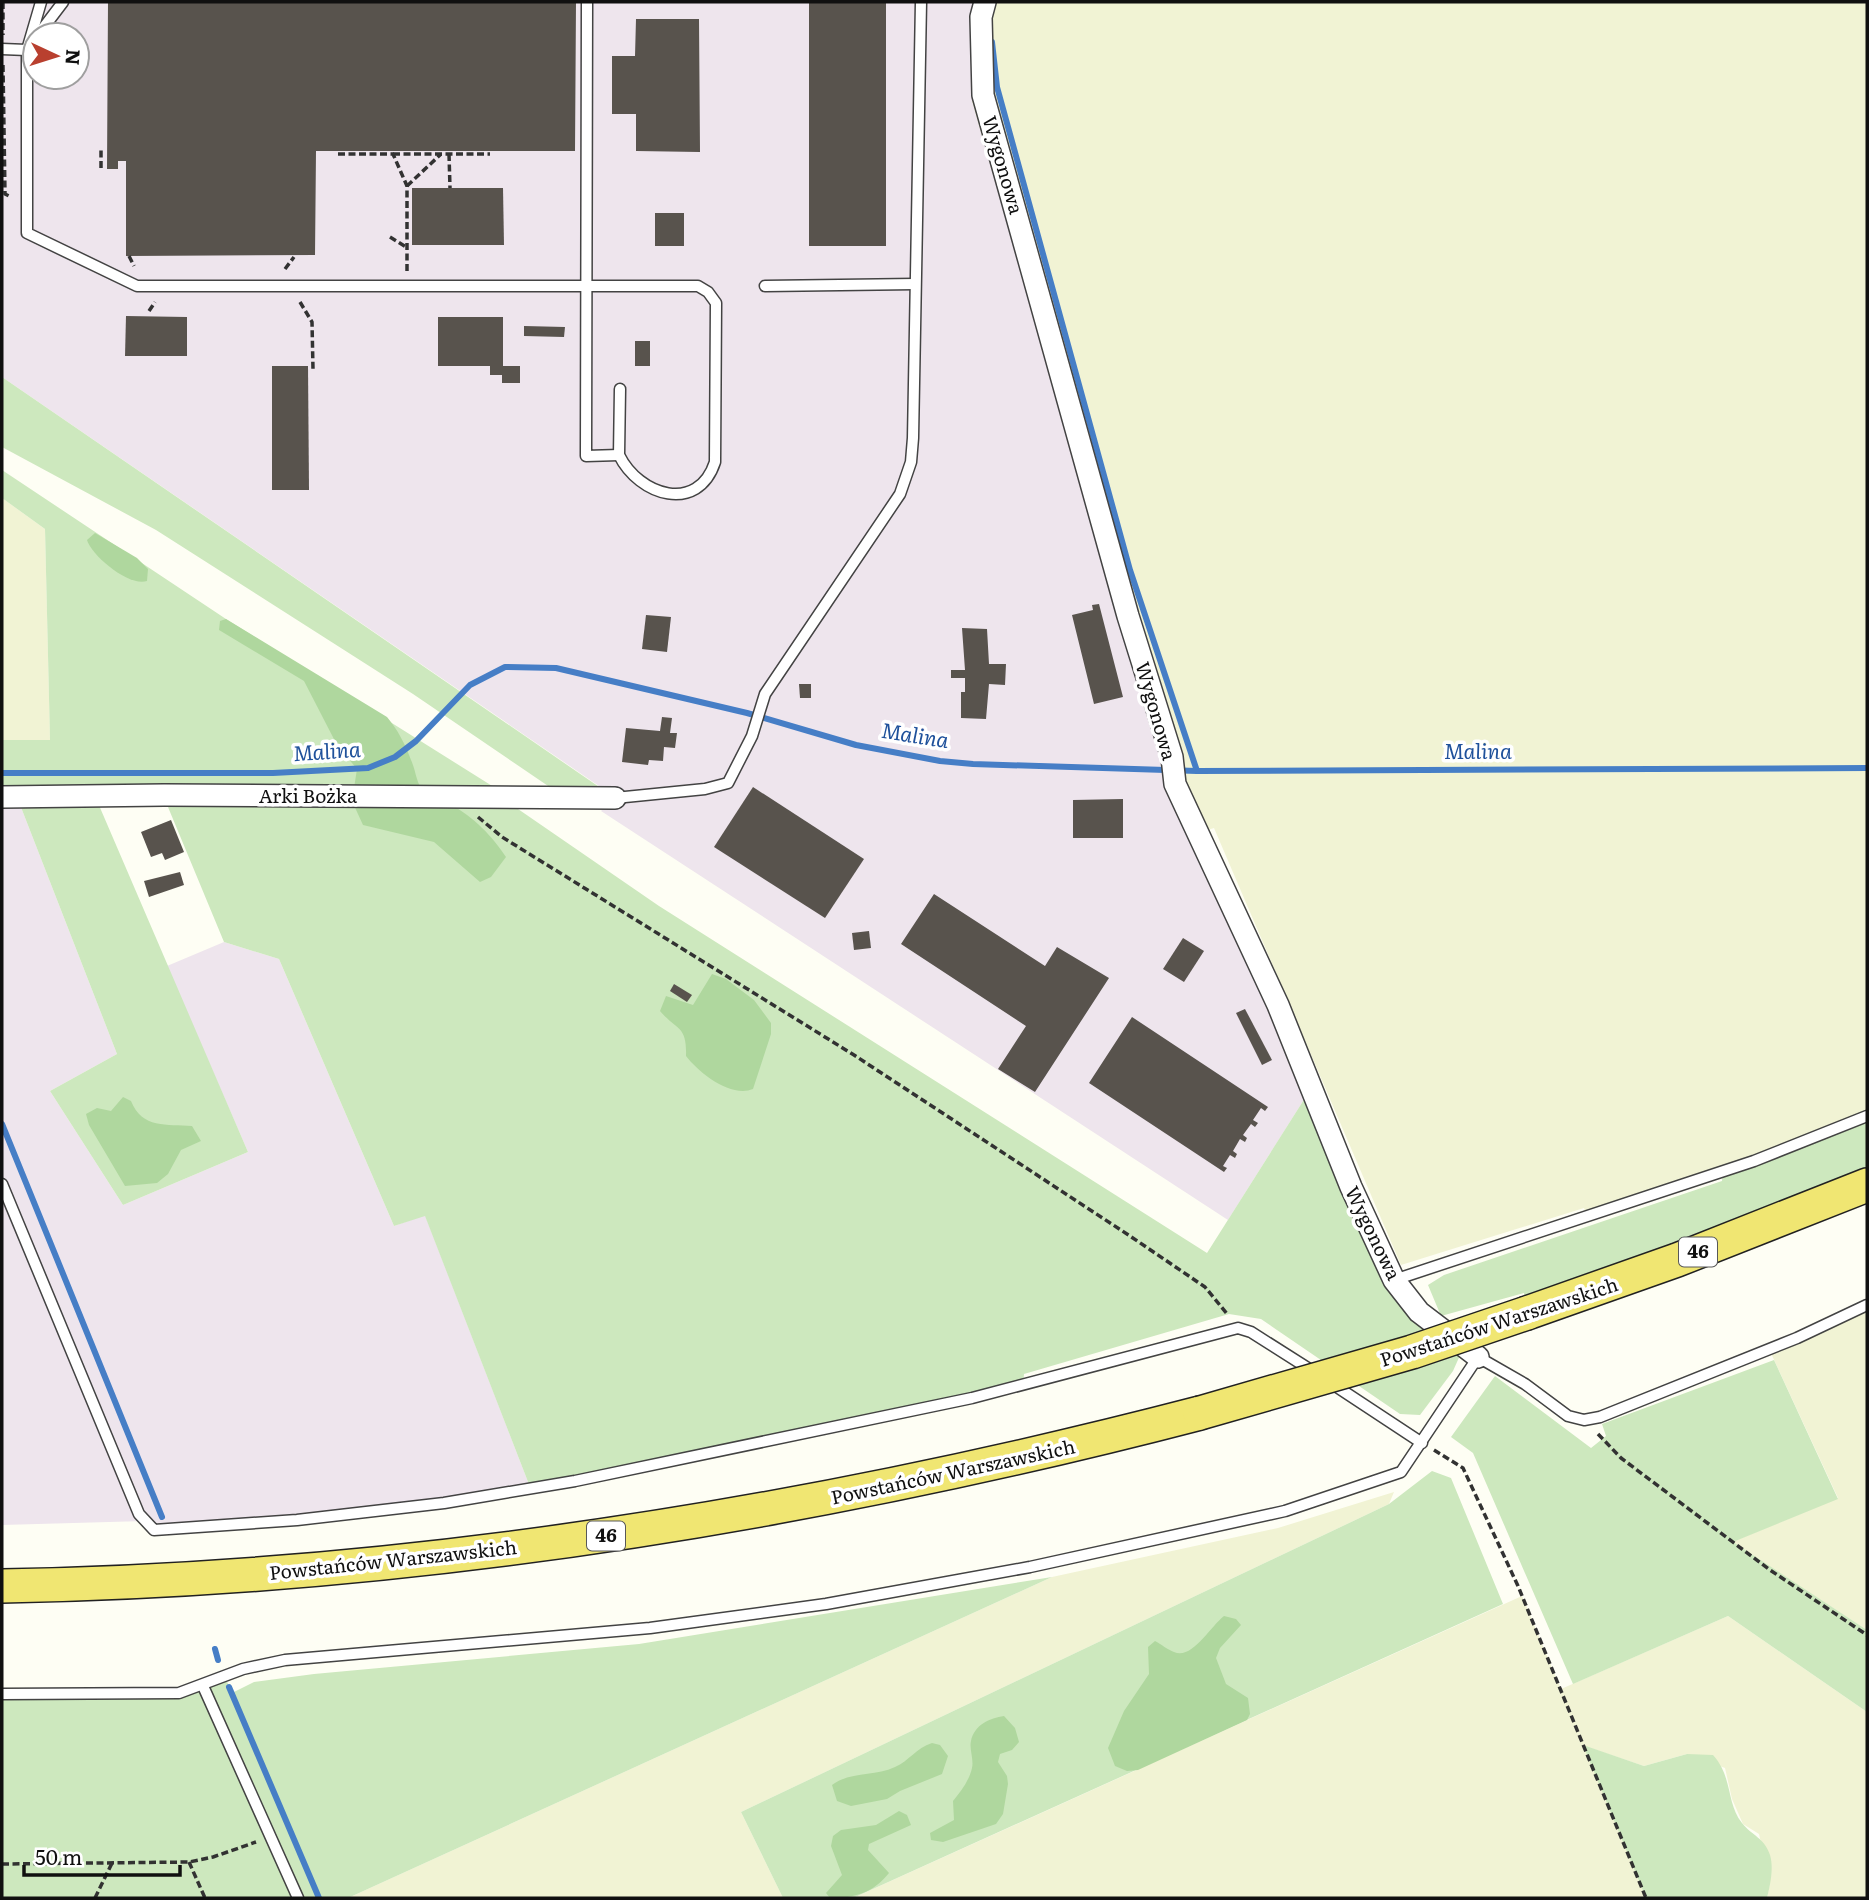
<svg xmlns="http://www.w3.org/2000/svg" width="1869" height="1900" viewBox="0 0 1869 1900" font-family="Literata,serif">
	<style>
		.industrial { fill: #eee5ed; fill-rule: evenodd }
		.farmland { fill: #f1f3d4 }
		.green { fill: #cde8be }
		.forest { fill: #afd79e }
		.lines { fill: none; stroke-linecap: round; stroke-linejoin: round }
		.stream { stroke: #467ec6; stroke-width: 6 }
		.building { fill: #58534d }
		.service-casing { stroke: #434343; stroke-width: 13 }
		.minor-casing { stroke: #434343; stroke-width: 24 }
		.primary-casing { stroke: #212121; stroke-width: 36 }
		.path { stroke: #323232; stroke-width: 3.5; stroke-dasharray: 7 3.5; stroke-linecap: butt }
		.service { stroke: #fff; stroke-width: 10 }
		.minor { stroke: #fff; stroke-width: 21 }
		.primary { stroke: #f0e672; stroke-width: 33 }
		.primary-bridge-casing { stroke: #212121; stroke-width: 36; stroke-linecap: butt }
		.primary-bridge { stroke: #f0e672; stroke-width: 33 }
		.labels { text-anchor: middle; stroke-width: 7; stroke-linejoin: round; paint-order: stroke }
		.shield { fill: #fff; stroke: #585858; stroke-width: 2 }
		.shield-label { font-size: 18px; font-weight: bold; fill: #101010 }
		.street-label { font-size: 19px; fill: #101010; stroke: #fff }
		.water-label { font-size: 21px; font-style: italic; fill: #1f519b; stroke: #fff }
	</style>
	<rect width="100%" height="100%" fill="#fefef4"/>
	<g class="industrial">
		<path d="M2 2H975L972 101 1169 786 1269 1007 1305 1098 1228 1220 601 811 615 797 2 377ZM35 35H77V77H35Z"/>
		<polygon points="2,797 17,797 117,1054 50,1091 123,1205 248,1152 167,966 224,942 279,959 394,1226 425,1215 530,1487 444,1503 154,1530 145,1521 2,1525"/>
	</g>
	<g class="farmland">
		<polygon points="988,2 1867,2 1867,1116 1587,1216 1584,1208 1401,1265 1214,828 1191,835 1169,786 972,101 973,17"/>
		<polygon points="2,498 45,529 50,740 2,740"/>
		<polygon points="1867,1305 1867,1630 1732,1542 1838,1498 1769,1349"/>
		<polygon points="1394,1492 1389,1504 741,1812 783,1898 348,1898 1052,1577 1278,1528"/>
		<polygon points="1522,1596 1561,1689 1728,1616 1867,1712 1867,1898 1767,1898 1770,1883 1759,1834 1743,1824 1732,1799 1725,1768 1687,1754 1644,1766 1584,1746 1646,1898 853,1898"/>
	</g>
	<g class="green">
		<polygon points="2,377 608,793 554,790 413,694 156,530 2,447"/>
		<polygon points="2,470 226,619 497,789 518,809 659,906 1207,1253 1305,1098 1385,1285 1416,1322 1461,1353 1453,1371 1420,1415 1400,1414 1261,1319 1229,1314 1024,1374 1023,1384 530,1487 425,1216 394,1226 279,959 224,942 163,795 95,796 248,1152 123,1205 50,1091 117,1054 17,797 2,797 2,740 50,740 45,529 2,498"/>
		<polygon points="1867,1116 1867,1185 1527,1313 1524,1293 1441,1316 1428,1285 1444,1275 1722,1181 1723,1172"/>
		<polygon points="1774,1360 1838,1499 1733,1542 1867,1630 1867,1712 1728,1616 1573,1684 1473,1453 1451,1437 1495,1376 1591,1448 1606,1436 1602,1424"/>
		<polygon points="1432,1471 1451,1478 1503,1604 853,1898 783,1898 741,1812 1389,1504"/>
		<polygon points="1052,1577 348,1898 2,1898 2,1694 156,1694 225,1677 232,1693 254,1682 314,1674 639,1644"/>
		<path d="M1583 1745 1644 1766 1687 1754 1713 1755C1733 1777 1726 1803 1742 1823 1752 1836 1764 1837 1770 1855 1774 1868 1770 1886 1767 1898H1646Z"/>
	</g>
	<g class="forest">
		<path d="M95 533 137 558 148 569 147 581C129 587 92 556 87 540Z"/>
		<path d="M226 619 387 717C398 730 405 744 411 760 417 773 415 783 426 794 433 800 443 801 451 805 473 816 493 837 506 857L491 877 480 882 434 842 363 825 352 801 357 769 337 745 304 681 219 630 220 621Z"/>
		<path d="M712 974 726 979 754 1000 771 1023V1034L753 1089C731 1098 699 1073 686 1056 687 1025 677 1031 660 1011L666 996 693 1005Z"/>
		<path d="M123 1097 131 1101C142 1129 167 1124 192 1126L201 1141 181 1150 168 1174 157 1183 125 1186 89 1125 86 1114 97 1108 111 1111Z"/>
		<path d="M1224 1616 1236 1619 1241 1625 1220 1648 1216 1658 1226 1684 1248 1698 1250 1714 1247 1720 1138 1770 1127 1771 1115 1766 1108 1748 1124 1711 1149 1674 1148 1647 1155 1641C1161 1644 1168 1650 1174 1652 1192 1660 1210 1627 1224 1616Z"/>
		<path d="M1004 1716 1015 1728 1019 1742 1012 1750 1000 1754 998 1762 1007 1776 1008 1784 1003 1814 996 1824 943 1842 931 1840 930 1833 954 1820 953 1801C961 1791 969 1781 972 1768 974 1759 969 1749 971 1741 974 1725 990 1718 1004 1716Z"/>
		<path d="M932 1743 940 1745 948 1756 942 1774 900 1791 887 1799 851 1806 837 1801 832 1785C851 1771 874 1777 895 1767 909 1761 916 1748 932 1743Z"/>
		<path d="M899 1811 907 1815 911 1825 869 1844 868 1850 889 1873C873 1893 855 1898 830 1898L826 1893 842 1875 831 1846 833 1836 841 1830 876 1825Z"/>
	</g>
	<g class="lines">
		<g class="stream">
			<polyline points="992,42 997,87 1130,570 1197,771"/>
			<polyline points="2,773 273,773 368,768 395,757 416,741 470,685 505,667 556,668 747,713 856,745 940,761 973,764 1197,771 1867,768"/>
			<polyline points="2,1124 162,1517"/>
			<polyline points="215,1649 218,1660"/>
			<polyline points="229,1687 319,1898"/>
		</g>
	</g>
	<g class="building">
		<polygon points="108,2 576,2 575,151 316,151 315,255 126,256 126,161 118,161 118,169 107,169"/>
		<rect x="809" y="2" width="77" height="244"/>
		<polygon points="636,19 699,19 700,152 636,151 636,114 612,114 612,56 635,56"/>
		<polygon points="412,188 503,188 504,245 412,245"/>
		<rect x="655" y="213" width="29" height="33"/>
		<polygon points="126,316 187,317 187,356 125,356"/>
		<polygon points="438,317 503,317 503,366 520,366 520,383 502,383 502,375 490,375 490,366 438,366"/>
		<polygon points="524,326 565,327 564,337 524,336"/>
		<rect x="635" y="341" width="15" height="25"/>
		<polygon points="272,366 308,366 309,490 272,490"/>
		<polygon points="1099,604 1123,697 1094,704 1072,615 1093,610 1092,605"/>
		<polygon points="646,615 671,617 667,652 642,649"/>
		<polygon points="962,628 987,629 989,664 1006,664 1005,685 989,684 986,719 961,718 961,692 965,692 965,678 951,678 951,670 965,670"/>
		<polygon points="799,684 811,684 811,698 800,698"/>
		<polygon points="662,717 672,718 670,733 677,733 675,748 664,747 663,761 649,760 648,765 622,762 626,728 660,731"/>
		<polygon points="753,787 864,859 825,918 714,847"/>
		<polygon points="1123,799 1123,838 1073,838 1073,800"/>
		<polygon points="171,820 184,852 165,860 162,853 151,857 141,832"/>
		<polygon points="180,872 184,885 149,897 144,881"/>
		<polygon points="934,894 1045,966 1057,947 1109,978 1035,1092 998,1069 1026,1026 901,944"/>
		<polygon points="869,931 871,948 854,950 852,933"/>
		<polygon points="1183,938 1204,951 1184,982 1163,969"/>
		<polygon points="674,984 692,995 687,1002 670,991"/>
		<polygon points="1245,1009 1272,1060 1262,1065 1236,1013"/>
		<polygon points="1132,1017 1268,1107 1265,1111 1261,1108 1253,1120 1258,1123 1255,1127 1251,1124 1243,1135 1247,1138 1245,1142 1240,1139 1233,1151 1237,1154 1235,1158 1230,1155 1223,1166 1227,1168 1224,1172 1089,1083"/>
	</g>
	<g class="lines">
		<defs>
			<g id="service">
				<path d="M41 2 27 50V233L137 286H698L708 292 716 303 715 462C698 514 639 496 619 455L620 389"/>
				<polyline points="587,2 586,456 619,455"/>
				<polyline points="38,35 63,2"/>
				<polyline points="2,49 27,50 31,44"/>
				<polyline points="765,286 915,284"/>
				<polyline points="615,798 705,789 728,783 752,736 765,694 900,494 911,462 913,438 921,2"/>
				<polyline points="2,1184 139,1514 154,1530 297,1520 444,1503 575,1481 972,1398 1238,1328 1251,1332 1314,1372"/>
				<polyline points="1394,1280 1754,1161 1867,1116"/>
				<polyline points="1331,1383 1422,1443"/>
				<polyline points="203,1686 298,1898"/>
				<polyline points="2,1694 179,1693 243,1669 285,1660 650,1628 826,1604 1030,1567 1285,1511 1401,1472 1478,1357 1525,1384 1568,1416 1584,1420 1600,1417 1797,1338 1867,1305"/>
			</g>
			<g id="minor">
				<polyline points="985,2 981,17 983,95 1128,616 1172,757 1175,784 1278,1005 1351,1187 1394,1280 1419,1312 1478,1357"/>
				<polyline points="2,797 164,795 615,798"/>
			</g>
			<g id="primary">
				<polyline points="1527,1313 1677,1260 1867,1185"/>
				<path d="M2 1586C407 1579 808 1515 1200 1413"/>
			</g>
		</defs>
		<use href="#service" class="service-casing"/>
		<use href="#minor" class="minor-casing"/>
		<use href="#primary" class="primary-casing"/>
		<g class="path">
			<polyline points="3,2 3,35"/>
			<polyline points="3,65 5,194 11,197"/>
			<polyline points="338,154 393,154 407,186 407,273"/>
			<polyline points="393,154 490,154"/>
			<polyline points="449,154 450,188"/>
			<polyline points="101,168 101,147"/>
			<polyline points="407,186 441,154"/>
			<polyline points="390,237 406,247"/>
			<polyline points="129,256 134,266"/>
			<polyline points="285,269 294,257"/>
			<polyline points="300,302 312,322 313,369"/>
			<polyline points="149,311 155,302"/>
			<polyline points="478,817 502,837 854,1055 1130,1236 1205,1287 1228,1315"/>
			<polyline points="1598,1434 1621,1458 1770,1570 1867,1635"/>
			<polyline points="1434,1450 1463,1468 1518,1586 1646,1898"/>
			<polyline points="189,1862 205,1898"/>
			<polyline points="2,1864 189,1862 213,1857 256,1842"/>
			<polyline points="95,1898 112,1863"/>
		</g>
		<use href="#service" class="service"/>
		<use href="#minor" class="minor"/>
		<use href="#primary" class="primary"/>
		<defs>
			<polyline id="primary-bridge" points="1200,1413 1412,1352 1527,1313"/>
		</defs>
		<use href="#primary-bridge" class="primary-bridge-casing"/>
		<use href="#primary-bridge" class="primary-bridge"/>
	</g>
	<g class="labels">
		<g class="shield">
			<rect x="1679" y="1237.5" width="38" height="29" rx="5"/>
			<rect x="587" y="1521.5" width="38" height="29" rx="5"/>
		</g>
		<g class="shield-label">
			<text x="1698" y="1258">46</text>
			<text x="606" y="1542">46</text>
		</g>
		<g class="street-label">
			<text transform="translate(1003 165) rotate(74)" y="7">Wygonowa</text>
			<text transform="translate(1156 711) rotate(74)" y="7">Wygonowa</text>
			<text x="308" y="803">Arki Bożka</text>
			<text transform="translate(1373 1233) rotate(64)" y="7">Wygonowa</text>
			<text transform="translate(1499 1322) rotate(-18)" y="7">Powstańców Warszawskich</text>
			<text transform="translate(953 1472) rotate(-12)" y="7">Powstańców Warszawskich</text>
			<text transform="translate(393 1560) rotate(-6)" y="7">Powstańców Warszawskich</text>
		</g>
		<g class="water-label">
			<text transform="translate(915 736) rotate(9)" y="7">Malina</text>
			<text transform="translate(327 752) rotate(-4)" y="7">Malina</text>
			<text x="1478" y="759">Malina</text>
		</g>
	</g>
	<rect width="1869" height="1900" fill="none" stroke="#101010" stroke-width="7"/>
	<g transform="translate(56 56) rotate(94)"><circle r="33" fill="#ffffff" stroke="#9f9f9f" stroke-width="2"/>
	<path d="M0-5L12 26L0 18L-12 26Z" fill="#b9402f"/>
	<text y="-10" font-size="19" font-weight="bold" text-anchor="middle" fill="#101010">N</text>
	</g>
	<path d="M24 1865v10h156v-10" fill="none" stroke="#101010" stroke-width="3.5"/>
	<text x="35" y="1865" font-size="21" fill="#101010" stroke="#ffffff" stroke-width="5" paint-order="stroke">50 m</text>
</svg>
